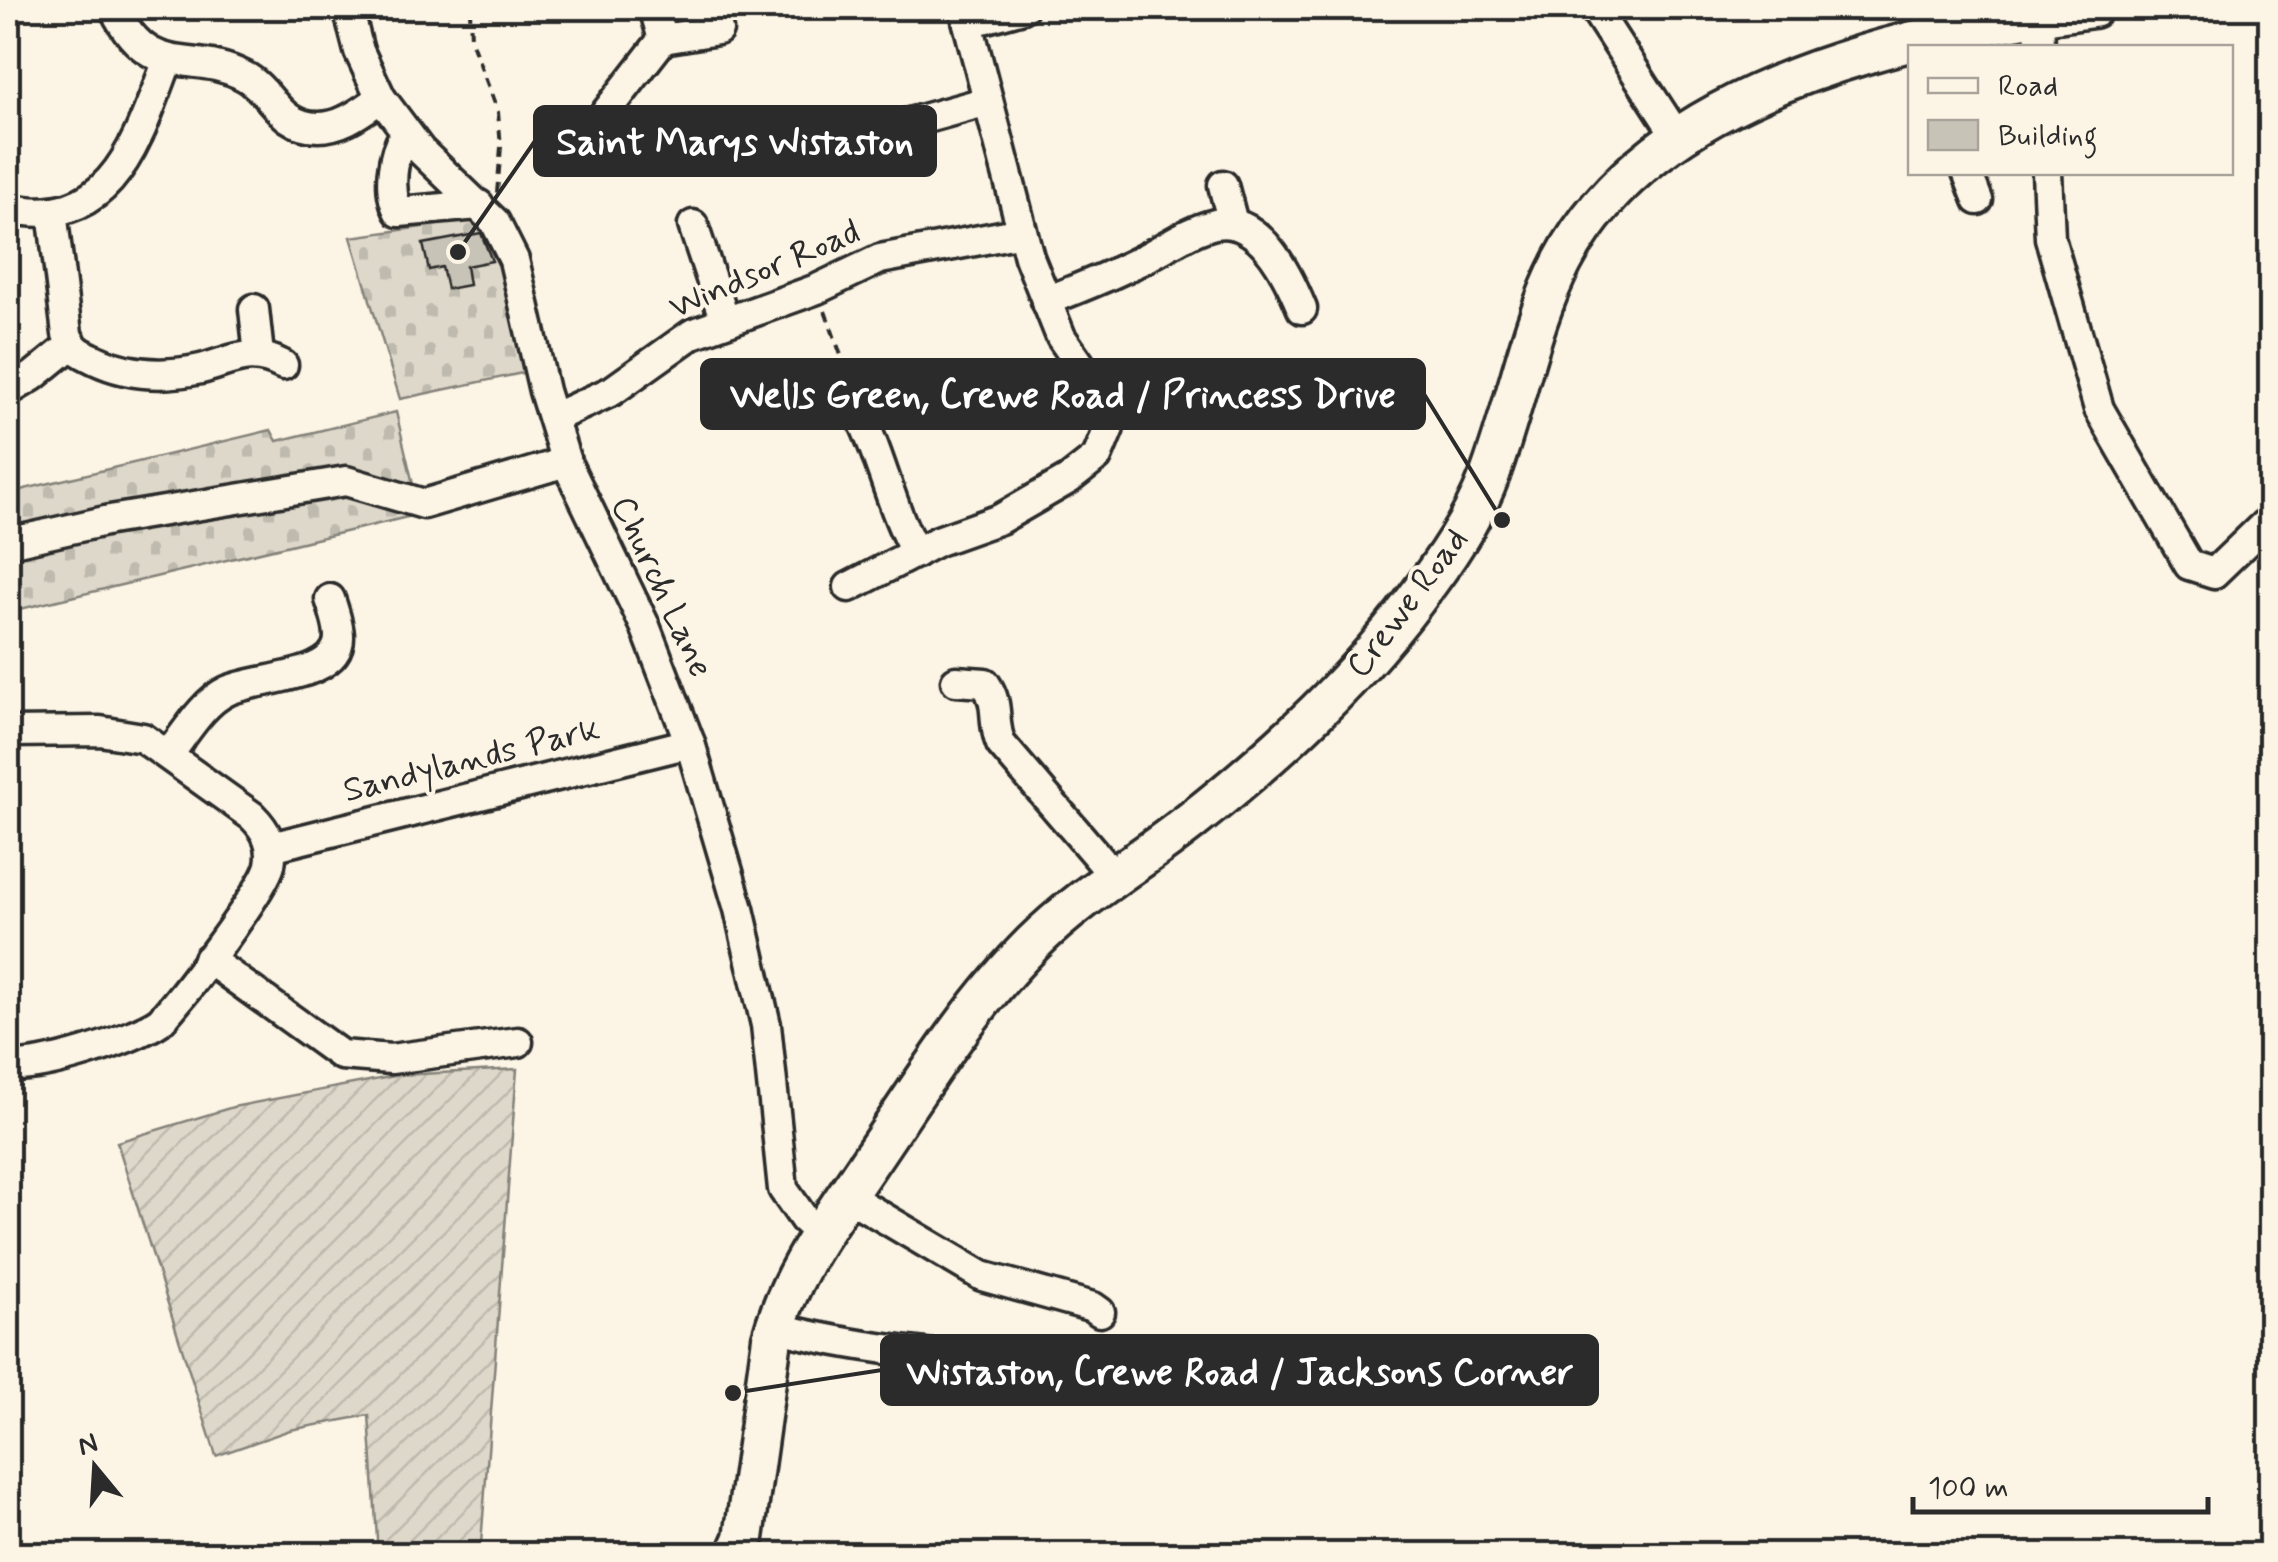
<svg xmlns="http://www.w3.org/2000/svg" width="2278" height="1562" viewBox="0 0 2278 1562" font-family="Mynerve,sans-serif">
	<style>
		.cemetery { fill: url(#cemetery-stones); stroke: #84827a; stroke-width: 2.5 }
		.garden { fill: url(#garden-furrows); stroke: #84827a; stroke-width: 2.5 }
		.lines { fill: none; stroke-linecap: round; stroke-linejoin: round }
		.stream { stroke: #7d7b74; stroke-width: 6 }
		.building { fill: #c8c3b7; stroke: #2b2b2b; stroke-width: 2.5 }
		.minor-casing { stroke: #2b2b2b; stroke-width: 35 }
		.major-casing { stroke: #2b2b2b; stroke-width: 45 }
		.path { stroke: #2b2b2b; stroke-width: 4; stroke-dasharray: 10 8; stroke-linecap: butt }
		.minor { stroke: #fcf5e5; stroke-width: 28 }
		.major { stroke: #fcf5e5; stroke-width: 38 }
		.labels { text-anchor: middle; stroke-width: 8; stroke-linejoin: round; paint-order: stroke }
		.street-label { font-size: 35px; fill: #2b2b2b; stroke: #fcf5e5 }
		.leader { fill: none; stroke: #2b2b2b; stroke-width: 4 }
		.callout-dot { fill: #2b2b2b; stroke: #fcf5e5; stroke-width: 4 }
		.callout { fill: #2b2b2b; stroke: #2b2b2b; stroke-width: 4 }
		.callout-label { font-size: 38px; text-anchor: middle; font-weight: bold; fill: #fff }
	</style>
	<defs>
		<pattern id="cemetery-stones" width="16" height="16" patternUnits="userSpaceOnUse" patternTransform="scale(2.5)"><rect width="16" height="16" fill="#ded8ca"/><path d="M2 7V4a2 2 0 0 1 4 0v3zM10 15v-3a2 2 0 0 1 4 0v3z" fill="#bfbaae"/></pattern>
		<pattern id="garden-furrows" width="10" height="10" patternUnits="userSpaceOnUse" patternTransform="scale(2.5)"><rect width="10" height="10" fill="#ded8ca"/><path d="M-1 1l2-2M0 10L10 0M9 11l2-2" fill="none" stroke="#bfbaae"/></pattern>
	</defs>
	<rect width="100%" height="100%" fill="#fcf5e5"/>
	<filter id="ink" filterUnits="userSpaceOnUse"><feTurbulence type="fractalNoise" baseFrequency=".01" numOctaves="2"/><feDisplacementMap in="SourceGraphic" scale="20" xChannelSelector="R" yChannelSelector="G"/><feConvolveMatrix kernelMatrix="1 2 1 2 8 2 1 2 1" color-interpolation-filters="sRGB"/></filter>
	<g filter="url(#ink)">
		<g class="cemetery">
			<polygon points="472,220 507,264 527,372 400,399 351,237"/>
			<polygon points="396,412 420,514 8,612 8,493 271,430 277,441"/>
		</g>
		<polygon class="garden" points="517,1069 481,1544 427,1554 378,1554 369,1415 290,1430 216,1456 117,1142 233,1107 400,1075"/>
		<g class="lines">
			<polyline class="stream" points="2270,836 2270,838"/>
		</g>
		<polygon class="building" points="481,233 492,261 466,266 469,285 447,289 442,267 429,270 423,244"/>
		<g class="lines">
			<defs>
				<g id="minor">
					<path d="M114 8C151 83 190 48 244 76 272 90 278 127 318 127 343 127 362 111 381 98"/>
					<polyline points="348,8 359,51 381,98 420,150 495,222 514,260 544,391 566,462 645,626 690,743 739,909 766,1025 783,1189 804,1219 821,1235"/>
					<polyline points="654,8 663,39 718,30"/>
					<polyline points="1594,8 1678,138"/>
					<polyline points="2039,15 2040,48"/>
					<polyline points="968,23 1023,8"/>
					<polyline points="597,124 663,39"/>
					<polyline points="880,131 988,101"/>
					<path d="M405 134C392 154 387 191 399 212L479 205"/>
					<polyline points="1967,172 1978,200"/>
					<polyline points="2047,172 2050,238 2099,409 2189,565 2214,573 2270,519"/>
					<polyline points="1223,185 1233,223"/>
					<path d="M8 208C114 232 138 137 168 60"/>
					<path d="M52 211 67 334C72 349 81 353 94 359 129 376 164 377 201 369 232 361 250 347 283 365"/>
					<polyline points="693,225 725,321"/>
					<path d="M1046 301C1080 288 1113 275 1145 258 1168 246 1190 230 1215 224 1260 215 1288 275 1302 309"/>
					<polyline points="254,309 259,355"/>
					<polyline points="8,391 33,376 71,345"/>
					<path d="M852 401C881 449 888 504 916 553"/>
					<polyline points="553,418 612,391 692,334 817,289 880,259 1022,232"/>
					<polyline points="8,543 110,520 346,481 424,504 566,462"/>
					<polyline points="849,587 938,541 1000,519 1069,479 1097,457 1109,428 1102,396 1061,337 1029,257 964,8"/>
					<path d="M956 681 985 683C1001 706 991 721 1001 744L1115 877"/>
					<path d="M8 732 100 731 143 738 252 816C266 830 274 844 270 865 264 890 181 999 160 1021 135 1039 37 1071 8 1065"/>
					<path d="M169 754C185 734 203 702 227 691 256 677 339 679 339 637 339 625 334 611 330 599"/>
					<polyline points="271,847 690,743"/>
					<polyline points="208,959 341,1055 391,1059 518,1042"/>
					<polyline points="847,1196 982,1276 1093,1307 1100,1312"/>
					<path d="M775 1327C879 1355 987 1359 1094 1369"/>
				</g>
				<path id="major" d="M737 1554 744 1538 772 1338C789 1274 831 1219 867 1165 919 1089 968 1008 1033 943 1080 896 1138 863 1190 822 1279 752 1361 676 1427 584 1454 547 1480 507 1494 463 1538 336 1538 245 1655 154 1769 65 1953 26 2093 8"/>
			</defs>
			<use href="#minor" class="minor-casing"/>
			<use href="#major" class="major-casing"/>
			<g class="path">
				<polyline points="470,8 471,40 498,112 501,147 497,193"/>
				<polyline points="825,311 849,377"/>
			</g>
			<use href="#minor" class="minor"/>
			<use href="#major" class="major"/>
		</g>
	</g>
	<g class="labels">
		<g class="street-label">
			<text transform="translate(764 268) rotate(-23)" y="12">Windsor Road</text>
			<text transform="translate(663 586) rotate(65)" y="12">Church Lane</text>
			<text transform="translate(1406 602) rotate(-53)" y="12">Crewe Road</text>
			<text transform="translate(471 758) rotate(-14)" y="12">Sandylands Park</text>
		</g>
	</g>
	<path class="leader" d="M458 252L535 141M1502 520L1424 394M733 1393L882 1370"/>
	<g class="callout-dot">
		<circle cx="458" cy="252" r="10"/>
		<circle cx="1502" cy="520" r="10"/>
		<circle cx="733" cy="1393" r="10"/>
	</g>
	<g class="callout">
		<rect x="535" y="107" width="400" height="68" rx="10"/>
		<rect x="702" y="360" width="722" height="68" rx="10"/>
		<rect x="882" y="1336" width="715" height="68" rx="10"/>
	</g>
	<g class="callout-label">
		<text x="735" y="154">Saint Marys Wistaston</text>
		<text x="1063" y="407">Wells Green, Crewe Road / Princess Drive</text>
		<text x="1240" y="1384">Wistaston, Crewe Road / Jacksons Corner</text>
	</g>
	<rect width="2278" height="1562" fill="none" stroke="#fcf5e5" stroke-width="40"/>
	<rect x="20" y="20" width="2238" height="1522" fill="none" stroke="#2b2b2b" stroke-width="4" filter="url(#ink)"/>
	<rect x="1908" y="45" width="325" height="130" fill="#fcf5e5" stroke="#a8a49b" stroke-width="2.5"/>
	<rect x="1928" y="78" width="50" height="15" fill="#fcf5e5" stroke="#a8a49b" stroke-width="2.5"/>
	<text x="1998" y="95" font-size="30" fill="#2b2b2b">Road</text>
	<rect x="1928" y="120" width="50" height="30" fill="#c8c3b7" stroke="#a8a49b" stroke-width="2.5"/>
	<text x="1998" y="145" font-size="30" fill="#2b2b2b">Building</text>
	<g transform="translate(95 1467) rotate(342)" stroke="#fcf5e5" stroke-width="8" paint-order="stroke">
	<path d="M0-8L18 38L0 25L-18 38Z" fill="#2b2b2b"/>
	<text y="-15" font-size="28" font-weight="bold" text-anchor="middle" fill="#2b2b2b">N</text>
	</g>
	<path d="M1913 1497v15h295v-15" fill="none" stroke="#2b2b2b" stroke-width="5"/>
	<text x="1928" y="1497" font-size="30" fill="#2b2b2b" stroke="#fcf5e5" stroke-width="8" paint-order="stroke">100 m</text>
</svg>
